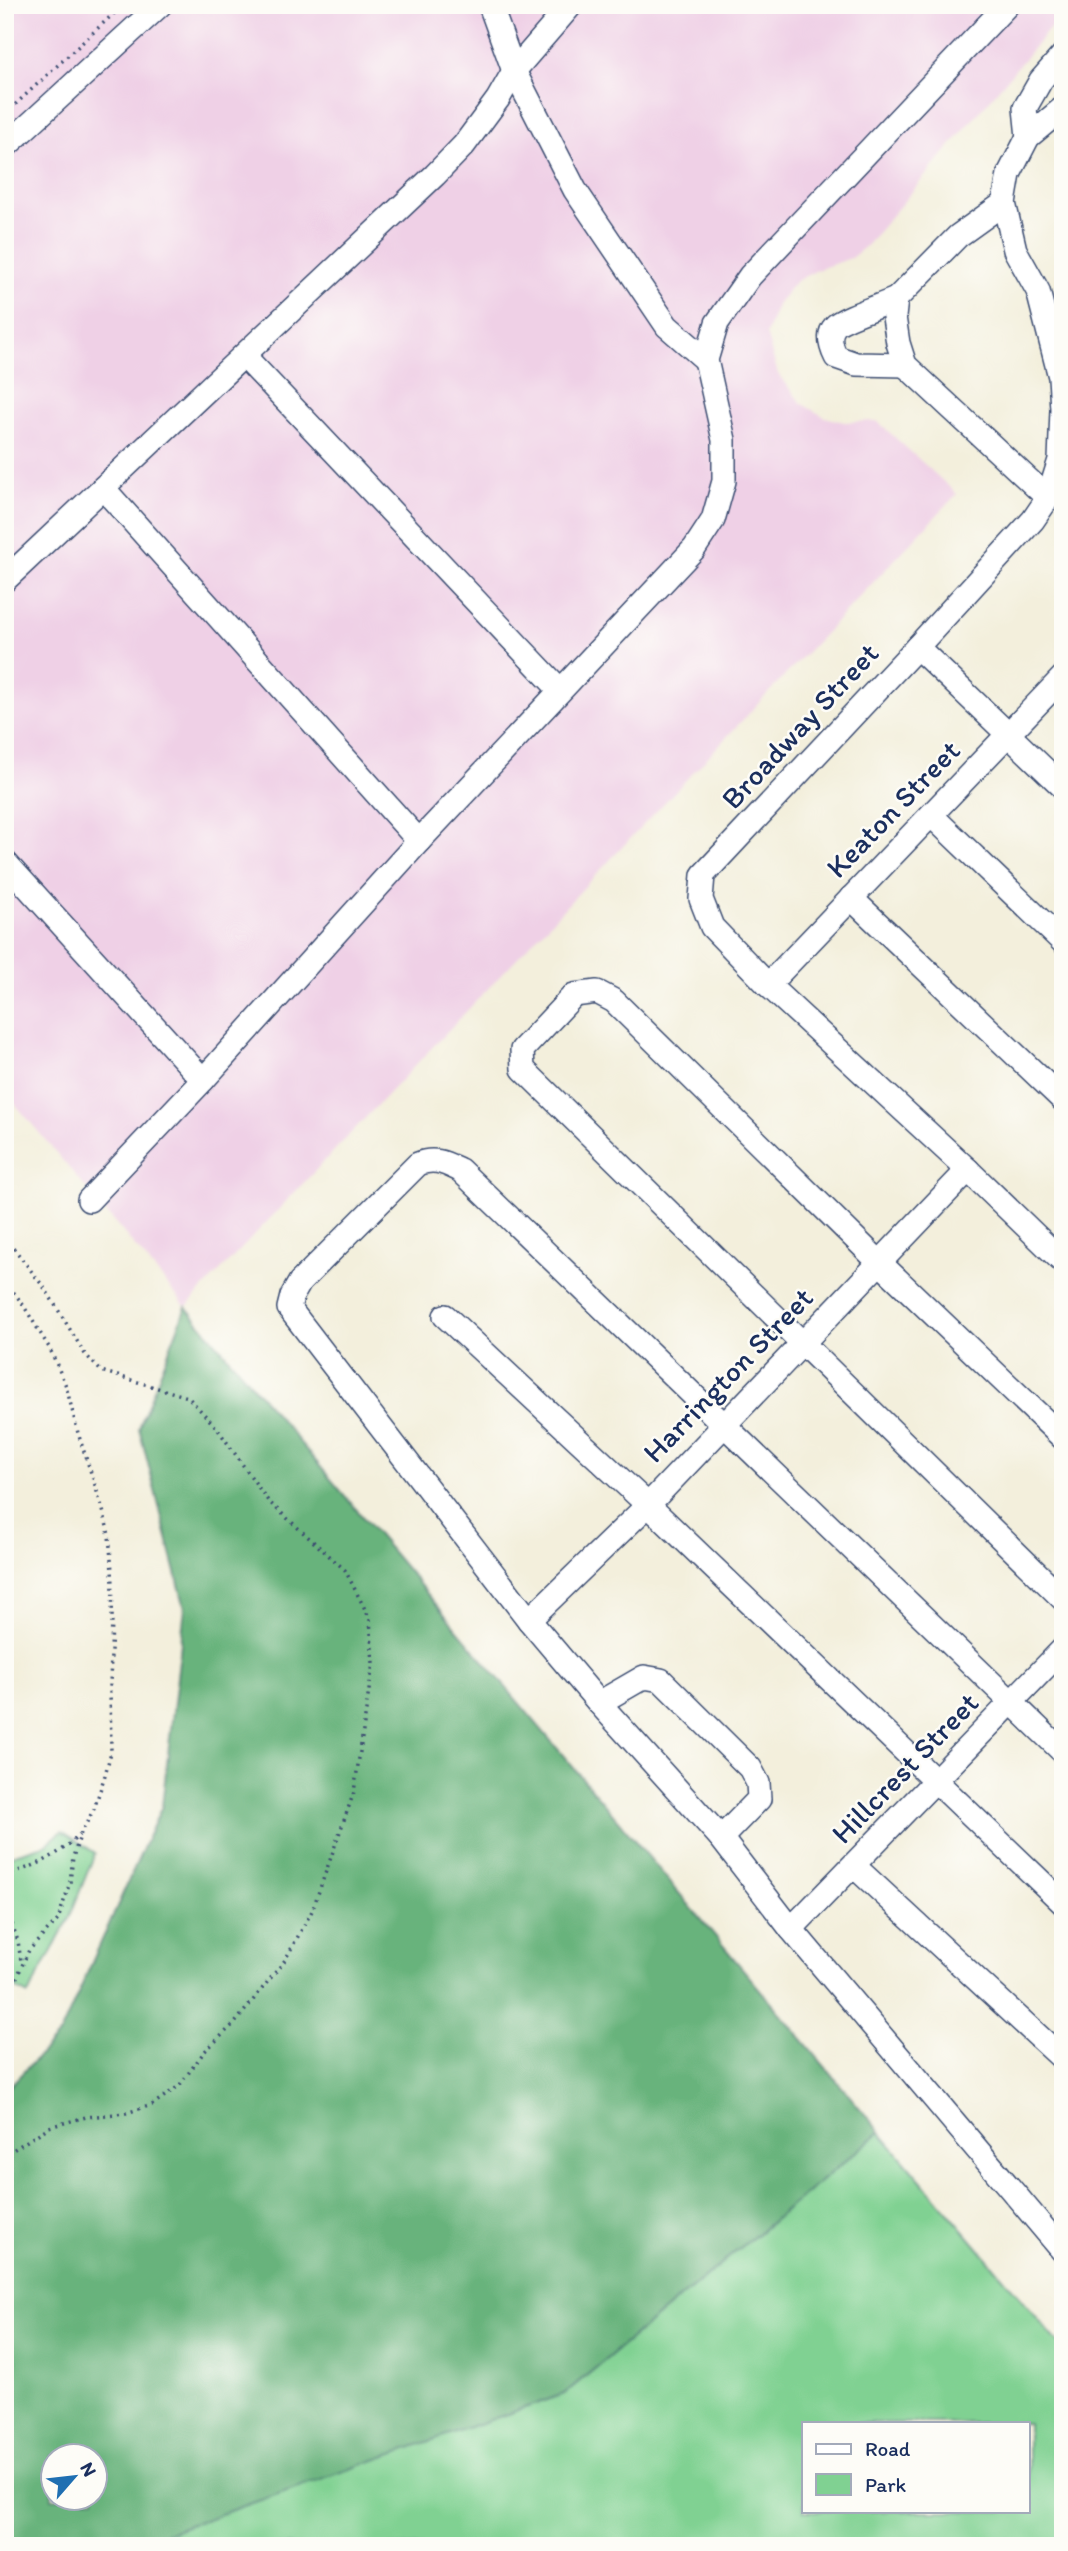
<svg xmlns="http://www.w3.org/2000/svg" width="1068" height="2551" viewBox="0 0 1068 2551" font-family="Itim,sans-serif">
	<style>
		.built { fill: #efd0e6 }
		.green { fill: #80d192; stroke: #4e8078; stroke-width: 2; fill-rule: evenodd }
		.forest { fill: #68b37c; stroke: #42716d; stroke-width: 2; fill-rule: evenodd }
		.lines { fill: none; stroke-linecap: round; stroke-linejoin: round }
		.minor-casing { stroke: #3b4c71; stroke-width: 26 }
		.path { stroke: #3b4c71; stroke-width: 3.5; stroke-dasharray: 2 5; stroke-linecap: butt }
		.minor { stroke: #fff; stroke-width: 23 }
		.labels { text-anchor: middle; stroke-width: 5; stroke-linejoin: round; paint-order: stroke }
		.street-label { font-size: 30px; fill: #1b2f5e; stroke: #fdfcf7 }
	</style>
	<rect width="100%" height="100%" fill="#fdfcf7"/>
	<filter id="ink" filterUnits="userSpaceOnUse"><feTurbulence type="fractalNoise" baseFrequency=".0143" numOctaves="2"/><feDisplacementMap in="SourceGraphic" scale="14" xChannelSelector="R" yChannelSelector="G"/><feConvolveMatrix kernelMatrix="1 2 1 2 8 2 1 2 1" color-interpolation-filters="sRGB"/></filter>
	<filter id="wash" filterUnits="userSpaceOnUse"><feTurbulence type="fractalNoise" baseFrequency=".00686" numOctaves="4" result="noise"/><feDisplacementMap in="SourceGraphic" scale="28" xChannelSelector="R" yChannelSelector="G"/><feGaussianBlur stdDeviation="1.57" result="paint"/><feColorMatrix in="noise" values="0 0 0 0 0 0 0 0 0 0 0 0 0 0 0 0 0 1.4 0 .05"/><feComposite in="paint" operator="in"/></filter>
	<g filter="url(#wash)">
		<rect width="100%" height="100%" fill="#f3efdc"/>
		<polygon class="built" points="5,5 1063,5 1063,13 866,246 851,258 819,269 796,281 778,303 766,334 778,374 802,404 825,417 844,422 877,421 957,494 186,1307 5,1092"/>
		<g class="green">
			<polygon points="62,1831 95,1853 68,1921 28,1995 5,1983 5,1857 47,1844"/>
			<path d="M880 2132 1063 2348V2546H129L564 2394ZM804 2423H1028V2511H804Z"/>
		</g>
		<path class="forest" d="M186 1307 880 2132 564 2394 129 2546H5V2091L60 2034 162 1806 185 1608 139 1428ZM52 2456H94V2498H52Z"/>
	</g>
	<g filter="url(#ink)">
		<g class="lines">
			<defs>
				<g id="minor">
					<polyline points="490,5 514,71 575,190 667,326 706,360"/>
					<polyline points="1063,108 1028,137 1009,174 1004,203 1015,250 1038,291 1060,377 1062,409 1060,460 1048,498 1033,520 917,647 703,875 701,899 712,927 768,985 968,1170 1063,1262"/>
					<polyline points="1028,137 1025,108 1041,80 1063,55"/>
					<polyline points="5,147 160,5"/>
					<polyline points="1004,203 958,236 896,299 894,317 898,343 905,365 1048,498"/>
					<path d="M896 299C883 305 842 318 835 326 827 335 831 347 836 357L856 364 905 365"/>
					<polyline points="244,356 560,690"/>
					<polyline points="103,488 419,841"/>
					<polyline points="5,580 435,175 464,145 498,99 514,71 571,5"/>
					<polyline points="917,647 1063,787"/>
					<polyline points="931,815 1063,942"/>
					<polyline points="5,862 203,1080"/>
					<polyline points="851,898 1063,1100"/>
					<polyline points="768,985 1063,677"/>
					<polyline points="89,1200 203,1080 419,841 694,549 713,520 724,481 724,440 706,360 717,323 750,276 1007,5"/>
					<polyline points="445,1316 648,1505 1063,1903"/>
					<polyline points="1063,1438 880,1263 614,1001 597,992 574,995 522,1050 523,1069 1063,1599"/>
					<polyline points="529,1620 648,1505 968,1170"/>
					<polyline points="599,1703 644,1677 661,1680 750,1768 758,1783 759,1799 721,1838"/>
					<path d="M1063 1752 460 1170C445 1163 434 1157 418 1164L300 1282 292 1296 289 1308 529 1620 599 1703 721 1838 791 1929 1063 2251"/>
					<polyline points="854,1866 1063,2059"/>
					<polyline points="791,1929 1063,1649"/>
				</g>
			</defs>
			<use href="#minor" class="minor-casing"/>
			<g class="path">
				<polyline points="5,114 123,5"/>
				<polyline points="5,173 13,166"/>
				<polyline points="5,1237 46,1290 85,1354 101,1371 188,1397 217,1428 268,1501 345,1570 370,1619 373,1663 354,1792 312,1911 285,1960 235,2023 204,2052 179,2086 152,2105 126,2113 86,2117 49,2127 5,2155"/>
				<polyline points="5,1281 22,1303 50,1349 66,1386 78,1433 103,1510 109,1535 113,1583 110,1687 111,1752 105,1775 94,1809 81,1833 73,1857 70,1882 58,1920 29,1950 5,2004"/>
				<path d="M5 1874C35 1868 58 1856 79 1835"/>
				<polyline points="5,1904 18,1941 21,1961"/>
			</g>
			<use href="#minor" class="minor"/>
		</g>
	</g>
	<g class="labels">
		<g class="street-label">
			<text transform="translate(800 726) rotate(-47)" y="10">Broadway Street</text>
			<text transform="translate(893 809) rotate(-46)" y="10">Keaton Street</text>
			<text transform="translate(728 1375) rotate(-46)" y="10">Harrington Street</text>
			<text transform="translate(905 1768) rotate(-46)" y="10">Hillcrest Street</text>
		</g>
	</g>
	<rect width="1068" height="2551" fill="none" stroke="#fdfcf7" stroke-width="28"/>
	<rect x="802" y="2422" width="228" height="91" fill="#fdfcf7" stroke="#a3aaba" stroke-width="2"/>
	<rect x="816" y="2444" width="35" height="10" fill="#ffffff" stroke="#a3aaba" stroke-width="2"/>
	<text x="865" y="2456" font-size="21" fill="#1b2f5e">Road</text>
	<rect x="816" y="2474" width="35" height="21" fill="#80d192" stroke="#a3aaba" stroke-width="2"/>
	<text x="865" y="2492" font-size="21" fill="#1b2f5e">Park</text>
	<g transform="translate(74 2477) rotate(62)"><circle r="33" fill="#fdfcf7" stroke="#a3aaba" stroke-width="2"/>
	<path d="M0-5L12 26L0 18L-12 26Z" fill="#1f6fb2"/>
	<text y="-10" font-size="19" font-weight="bold" text-anchor="middle" fill="#1b2f5e">N</text>
	</g>
</svg>
